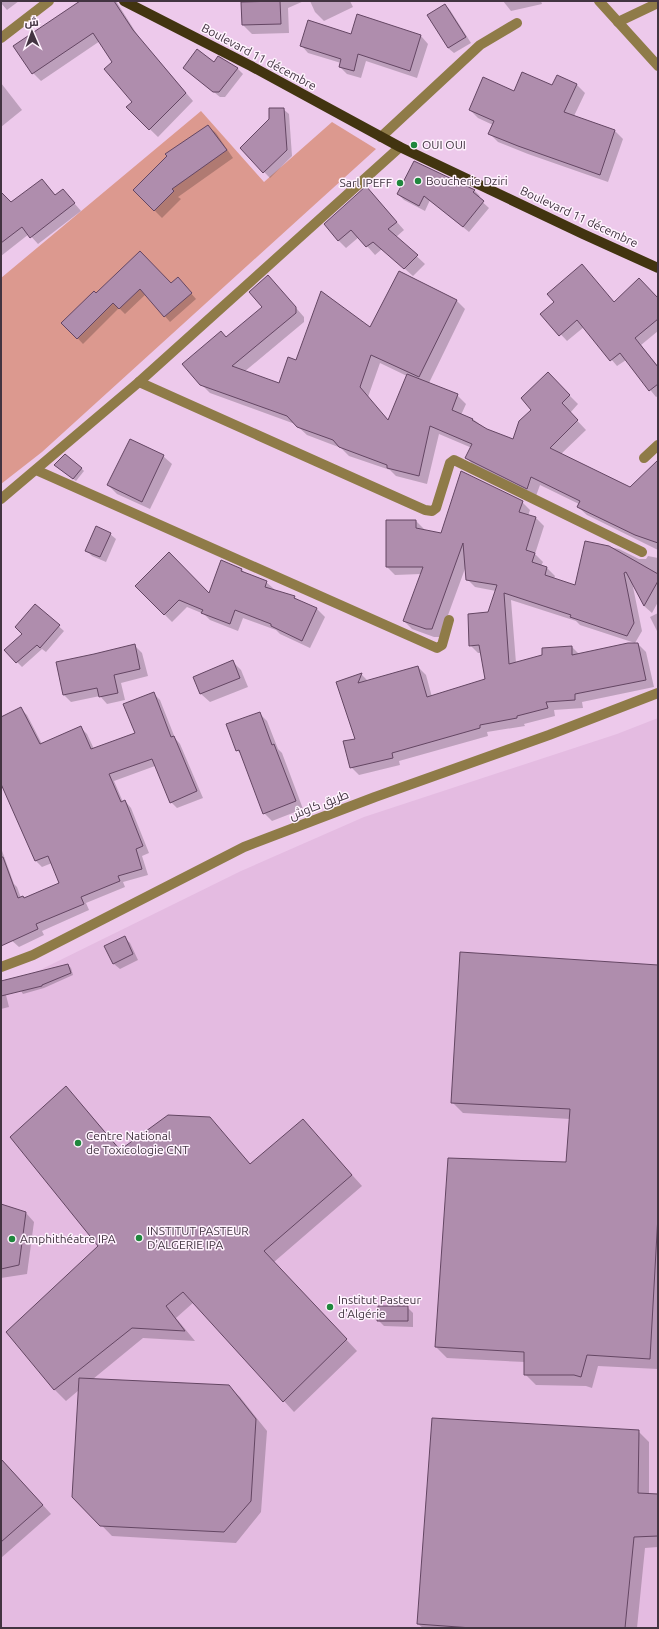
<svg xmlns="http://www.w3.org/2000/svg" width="659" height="1629" viewBox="0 0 659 1629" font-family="Ubuntu,Cairo,sans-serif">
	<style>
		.built { fill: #e4bbe1 }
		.green { fill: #dc998f }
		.shadow { fill: #0003; fill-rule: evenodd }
		.building { fill: #af8dad; stroke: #644663 }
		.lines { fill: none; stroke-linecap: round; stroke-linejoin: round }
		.minor { stroke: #8f7b48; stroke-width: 10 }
		.major { stroke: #423410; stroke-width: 10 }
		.poi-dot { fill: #1f873d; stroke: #fff3fe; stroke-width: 1.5 }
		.labels { text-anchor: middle; stroke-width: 3; stroke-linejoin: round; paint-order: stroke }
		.street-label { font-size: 12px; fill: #423441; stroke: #fff3fe }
		.poi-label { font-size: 12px; fill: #423441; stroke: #fff3fe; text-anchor: start }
	</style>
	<rect width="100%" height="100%" fill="#edc9eb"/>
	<polygon class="built" points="658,718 658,1628 1,1628 1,986 40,970 241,871 364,817 617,734"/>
	<polygon class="green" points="201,111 264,182 332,122 376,149 42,452 1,484 1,278"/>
	<g class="shadow">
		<polygon points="1,1 19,1 7,10 1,3"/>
		<polygon points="81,1 116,1 140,39 193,101 158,137 127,107 134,103 113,62 100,41 41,81 33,73"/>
		<polygon points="242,1 304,1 288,8 289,33 252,34 243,25"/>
		<polygon points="310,1 350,1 353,7 324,21 315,12"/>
		<polygon points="503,1 541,1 542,4 511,11"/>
		<polygon points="445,5 450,10 471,43 454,53 448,48"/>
		<polygon points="358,16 421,36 428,44 417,78 366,61 361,78 347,74 340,67 341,63 308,53 301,45 351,35"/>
		<polygon points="214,63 237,68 243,74 225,97 220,97 184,68"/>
		<polygon points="557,76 577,85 585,93 574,116 615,131 623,139 608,182 528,154 498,142 490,134 493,125 478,118 470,110 515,92 552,86"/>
		<polygon points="1,83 22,110 1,127"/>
		<polygon points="283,109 289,114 292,156 270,178 241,148"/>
		<polygon points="208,126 216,133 233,158 178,197 181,199 162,218 134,190 168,156"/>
		<polygon points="414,162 475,191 480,196 478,198 489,208 469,232 430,200 425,211 404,200 398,194"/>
		<polygon points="42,180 56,196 63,190 81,211 38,244 29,234 1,256 1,194 11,203"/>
		<polygon points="366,187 404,230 396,237 425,264 413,276 382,249 375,255 359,237 346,248 338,240"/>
		<path d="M399 272 457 301 465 309 429 383 457 395 466 404 461 415 473 419 487 430 514 440 533 410 548 374 578 404 570 413 586 430 561 454 630 488 658 462V550L587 515 578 507 579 504 540 485 536 496 475 467 467 458 472 448 439 434 427 484 396 476 390 470 349 456 341 448 307 435 295 424 210 393 201 384 226 338 263 307 268 276 304 317V322L244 372 279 384 297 361 371 329ZM380 363 407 376 389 421 368 397Z"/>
		<polygon points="639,280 658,298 658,331 641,345 658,366 658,396 656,397 626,360 617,366 584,327 567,341 542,314 614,302"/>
		<polygon points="171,284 183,284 196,299 170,322 146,294 125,314 119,308 83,344 63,323 96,294"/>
		<polygon points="163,456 172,464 150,509 117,494 108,485"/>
		<polygon points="58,468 81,468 84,471 76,481"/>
		<polygon points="522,502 530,510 528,516 536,518 544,526 535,554 543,562 541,566 547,568 555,576 554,579 576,586 586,542 619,549 639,559 646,559 648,556 658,558 658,602 652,613 644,606 632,582 642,631 635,643 580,625 576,621 511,600 516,663 572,647 579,654 638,644 646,652 654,687 582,702 583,708 554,710 555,716 524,724 525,726 487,732 488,736 399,761 400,765 359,775 351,767 356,739 337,682 362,675 368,681 418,667 426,675 432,697 486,680 481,653 478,653 470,645 488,613 496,591 475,587 467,579 466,566 440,637 434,637 412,629 404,621 421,574 395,575 387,567 416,521 424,529 424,531 442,534"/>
		<polygon points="110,534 116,539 106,562 92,556 86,550"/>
		<polygon points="242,570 246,574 266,582 274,589 274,591 294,597 299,601 317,609 325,617 310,648 280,634 276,630 243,618 238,631 210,620 204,614 187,607 172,622 136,586 210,594"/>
		<polygon points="35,605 64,631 46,652 42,649 22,667 5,650 23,634"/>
		<polygon points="658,613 658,633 650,617"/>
		<polygon points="134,645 142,653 148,676 121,683 125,700 107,704 100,696 71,702 63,694"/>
		<polygon points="233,662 241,670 248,687 210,702 201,694 194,677"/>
		<polygon points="153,693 160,700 175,738 180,744 203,798 177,808 171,802 155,766 114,781 123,802 125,801 131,808 149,853 142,856 148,875 123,882 125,887 86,903 89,910 42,931 44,935 19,947 1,931 1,848 14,884 17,887 21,898 24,898 60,883 52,863 42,867 36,861 1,782 1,718 21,709 27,715 42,744 81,728 87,734 94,749 136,734"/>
		<polygon points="259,713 267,721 278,749 282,753 303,809 272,821 264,813 242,755 237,750"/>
		<polygon points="124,937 130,943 138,960 120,969 114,964 106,946"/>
		<polygon points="68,965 71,968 73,975 44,988 23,994 21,991"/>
		<polygon points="658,966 658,1369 598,1366 592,1388 586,1386 536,1385 525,1374 525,1362 447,1358 436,1347 567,1163 570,1119 463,1113 452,1102"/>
		<polygon points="1,987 5,991 9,1007 1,1009"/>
		<polygon points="66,1087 121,1150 209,1118 251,1165 303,1120 362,1186 274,1262 357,1351 294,1412 194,1302 176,1318 195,1341 143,1338 93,1379 228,1386 240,1397 267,1431 261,1512 236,1543 112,1536 73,1496 79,1390 66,1401 55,1390 7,1332 100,1246"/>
		<polygon points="1,1205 26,1213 34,1222 27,1274 1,1278"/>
		<polygon points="407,1307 413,1313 413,1327 384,1326 378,1320"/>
		<polygon points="638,1431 649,1442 649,1495 658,1495 658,1547 645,1548 637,1628 423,1628 418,1624"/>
		<polygon points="1,1459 51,1514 1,1558"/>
	</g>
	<g class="building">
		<polygon points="80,1 114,1 133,30 186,93 149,130 126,107 132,102 104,69 112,62 93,33 32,74 13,46"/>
		<polygon points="280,1 281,24 242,25 241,2"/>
		<polygon points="445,4 466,37 448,48 427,15"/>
		<polygon points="357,14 421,35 410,71 358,54 354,71 339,67 341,59 300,46 308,20 351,34"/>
		<polygon points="197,49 214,62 218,56 238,68 219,92 213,92 183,68"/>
		<polygon points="522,72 552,85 557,75 577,84 564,112 615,130 600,175 518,146 488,134 494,121 469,110 483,77 514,91"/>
		<polygon points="269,108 284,108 287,150 263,173 240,148 269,119"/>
		<polygon points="208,125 227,150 172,189 174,191 154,211 133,190 167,156 165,154"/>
		<polygon points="414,161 475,190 473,192 484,201 463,227 424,196 419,206 397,194"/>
		<polygon points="42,179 55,195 63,189 75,203 30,238 22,227 1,243 1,192 11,202"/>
		<polygon points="366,186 397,222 388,229 418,255 404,269 373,242 366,247 351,230 338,241 324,224"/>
		<polygon points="140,251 171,283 178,277 192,293 164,317 140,289 119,309 113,303 77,339 61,323 94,291 96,293"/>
		<polygon points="582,264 614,302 639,278 658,298 658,319 635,338 658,367 658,384 649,391 620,353 610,361 577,320 559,336 540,314 554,302 547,294"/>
		<polygon points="399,271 457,300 419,377 371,355 360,387 388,420 407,374 458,394 452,410 473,419 472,420 487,429 513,439 519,421 531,410 521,398 548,372 570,395 562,403 578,420 550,448 630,487 658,460 658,543 635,535 577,507 580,501 531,477 527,489 465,458 472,444 430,426 419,476 387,468 387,465 339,447 333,440 297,427 287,416 200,385 182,364 221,331 226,337 262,307 249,292 268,275 296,307 296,313 232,366 279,383 288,357 296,360 321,291 370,327"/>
		<polygon points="130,439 164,455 142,502 107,485"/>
		<polygon points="65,454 82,468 73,479 54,465"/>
		<polygon points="461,471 523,501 519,512 536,517 526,550 535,553 532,562 547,567 545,575 575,585 585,541 609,546 658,574 658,581 644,606 626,572 624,573 634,623 627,636 570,617 571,615 504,593 509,664 542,655 542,648 572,646 572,655 628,643 638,643 646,680 575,694 575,700 546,702 548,708 517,716 517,718 480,725 480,728 392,753 393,758 350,768 343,741 355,739 336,682 362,673 358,683 418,666 427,697 485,679 479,645 469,646 468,614 488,612 497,585 466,580 463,543 432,629 426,629 403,621 423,567 386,567 386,520 416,520 416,528 441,533"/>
		<polygon points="96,526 111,533 100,557 85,551"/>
		<polygon points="169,552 209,593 221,560 242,569 241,571 267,581 265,587 295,596 294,598 317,608 302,641 271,626 271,624 235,610 230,624 201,613 203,610 179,600 164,615 135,586"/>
		<polygon points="35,604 60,625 40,648 37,645 16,663 4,650 22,634 15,627"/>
		<polygon points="135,644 140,669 114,675 118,693 99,697 97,688 63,695 56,662 94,654"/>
		<polygon points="233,660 240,678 200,694 193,677"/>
		<polygon points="154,692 171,737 174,736 197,791 170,803 152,759 109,774 121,802 125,800 143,846 136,849 142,869 118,876 120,881 81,897 84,904 36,924 38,929 1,946 1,857 3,857 18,898 23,896 24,898 59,883 48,856 35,861 1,784 1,717 21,707 40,744 81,726 91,749 135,733 123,704"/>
		<polygon points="260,712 272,745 274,744 296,801 263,814 239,750 236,751 226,724"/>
		<polygon points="125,936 133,954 113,964 104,946"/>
		<polygon points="460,952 658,965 658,1215 650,1359 587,1355 581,1377 574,1375 524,1375 524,1352 435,1347 448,1158 566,1162 570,1109 451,1103"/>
		<polygon points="68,964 71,973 42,985 42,986 1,996 1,981"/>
		<polygon points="66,1086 120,1150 168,1115 210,1117 250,1164 303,1119 352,1175 264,1251 347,1339 283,1402 183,1292 166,1306 185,1331 132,1328 54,1390 6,1332 98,1246 10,1137"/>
		<polygon points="1,1204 26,1212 19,1265 1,1269"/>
		<polygon points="378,1306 408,1306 408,1321 377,1321"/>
		<polygon points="79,1378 229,1385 256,1419 251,1501 224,1532 100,1526 72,1497"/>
		<polygon points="432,1418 639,1430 638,1493 658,1494 658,1536 634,1537 625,1628 472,1628 417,1624"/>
		<polygon points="1,1459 43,1505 1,1542"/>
	</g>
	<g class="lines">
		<g class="minor">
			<polyline points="599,1 658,66"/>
			<polyline points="618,22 658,3"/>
			<polyline points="1,38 49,1"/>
			<polyline points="381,137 480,45 517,23"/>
			<polyline points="139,382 425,510 432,511 436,508 450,463 454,460 642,552"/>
			<polyline points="644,458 658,445"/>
			<polyline points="36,470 437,648 442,645 449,620"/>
			<polyline points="1,499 139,382 400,147"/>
			<polyline points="1,967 33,955 244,847 375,797 549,735 658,693"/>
		</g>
		<polyline class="major" points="124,1 251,66 400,147 583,234 658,268"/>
	</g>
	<g class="poi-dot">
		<circle cx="414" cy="145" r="4"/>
		<circle cx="418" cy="181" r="4"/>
		<circle cx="400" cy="183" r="4"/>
		<circle cx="78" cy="1143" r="4"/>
		<circle cx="139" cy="1238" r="4"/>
		<circle cx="12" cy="1239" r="4"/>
		<circle cx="330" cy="1307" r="4"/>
	</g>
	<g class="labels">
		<g class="street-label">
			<text transform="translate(259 57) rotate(28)" y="4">Boulevard 11 décembre</text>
			<text transform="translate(579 217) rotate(25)" y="4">Boulevard 11 décembre</text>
			<text transform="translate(319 805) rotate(-21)" y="4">طريق كاوش</text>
		</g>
		<g class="poi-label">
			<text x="422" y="149">OUI OUI</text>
			<text x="426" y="185">Boucherie Dziri</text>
			<text x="392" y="187" text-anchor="end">Sarl IPEFF</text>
			<text x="86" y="1140">Centre National<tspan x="86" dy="14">de Toxicologie CNT</tspan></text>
			<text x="147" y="1235">INSTITUT PASTEUR<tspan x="147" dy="14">D'ALGERIE IPA</tspan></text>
			<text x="20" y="1243">Amphithéatre IPA</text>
			<text x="338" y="1304">Institut Pasteur<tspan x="338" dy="14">d'Algérie</tspan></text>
		</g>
	</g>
	<rect width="659" height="1629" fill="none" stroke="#423441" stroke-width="4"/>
	<g transform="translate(32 32) rotate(358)" stroke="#fff3fe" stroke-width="3" paint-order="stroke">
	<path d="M0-3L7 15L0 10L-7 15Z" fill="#423441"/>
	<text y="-6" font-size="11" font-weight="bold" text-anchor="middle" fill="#423441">ش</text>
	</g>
</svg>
